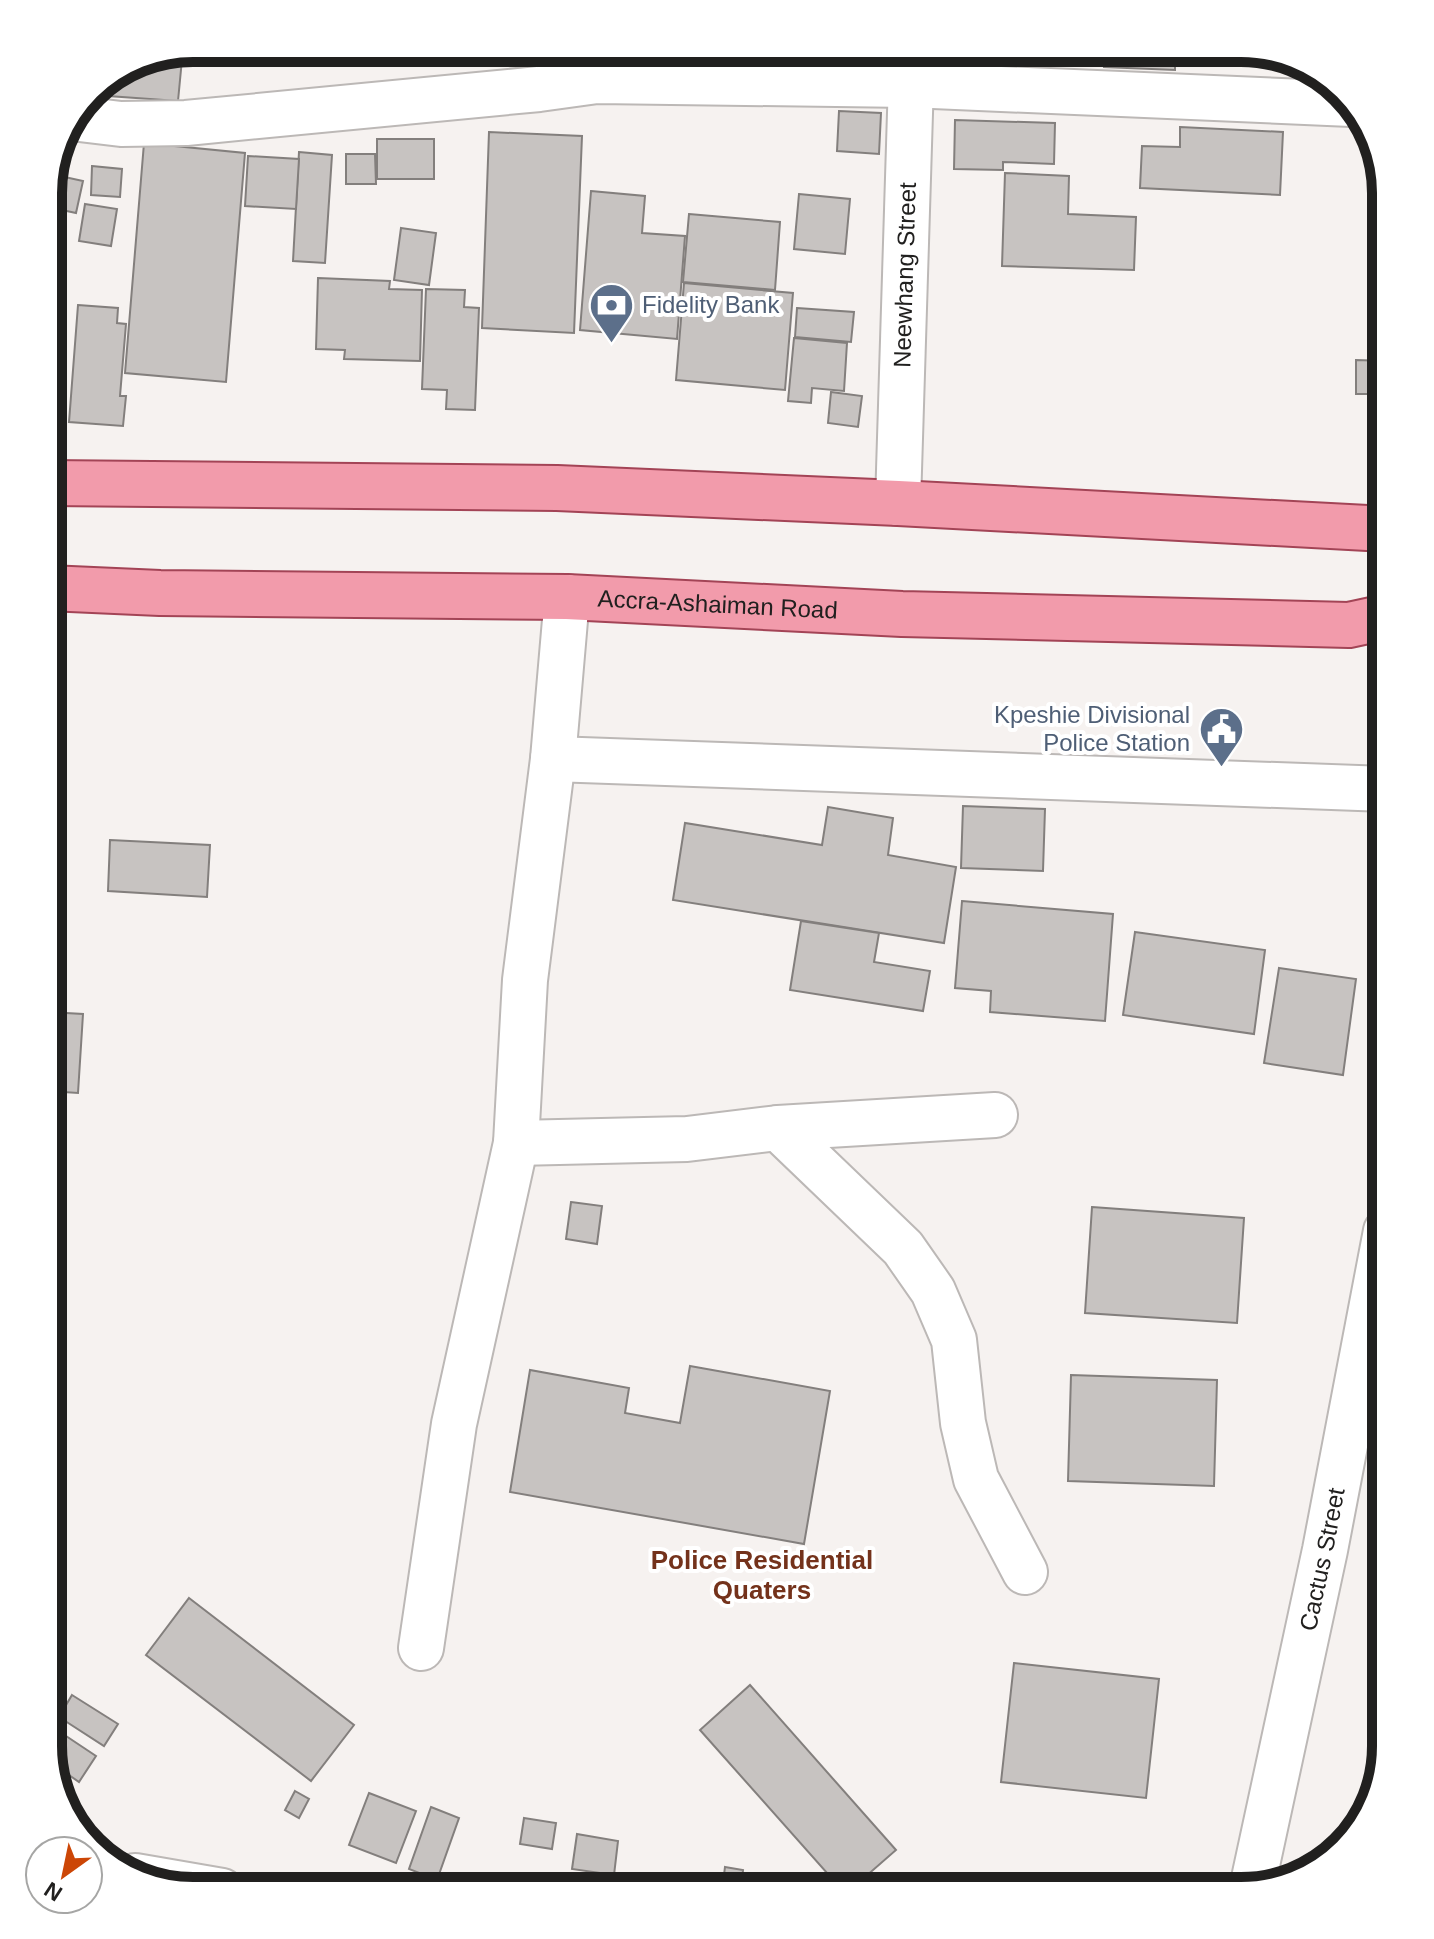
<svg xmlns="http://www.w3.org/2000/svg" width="1434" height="1939" viewBox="0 0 1434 1939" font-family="Helvetica,sans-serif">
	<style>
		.building { fill: #c7c3c1; stroke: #837f7d; stroke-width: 2 }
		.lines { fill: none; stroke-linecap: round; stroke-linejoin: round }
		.minor-casing { stroke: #bcb8b6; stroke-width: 48 }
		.major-casing { stroke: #a34456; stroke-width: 48 }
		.minor { stroke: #fff; stroke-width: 44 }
		.major { stroke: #f29bab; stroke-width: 44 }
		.labels { text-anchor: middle; stroke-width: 8; stroke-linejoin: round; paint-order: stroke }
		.street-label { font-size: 24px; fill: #21201f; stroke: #fff }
		.service-label { font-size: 24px; fill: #4e5e75; stroke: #fff; text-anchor: start }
		.neighbourhood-label { font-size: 26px; font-weight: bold; fill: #74321b; stroke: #fff }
		.rim { fill: none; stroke: #21201f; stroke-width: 10 }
	</style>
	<rect width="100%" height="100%" fill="#f6f2f0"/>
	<g class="building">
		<polygon points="748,48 784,48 784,59 748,56"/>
		<polygon points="808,48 874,48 873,61 808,58"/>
		<polygon points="982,48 1104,48 1104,59 982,53"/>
		<polygon points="1105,48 1175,48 1175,70 1104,67"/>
		<polygon points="177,54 177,58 182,59 178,101 94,95 97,84"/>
		<polygon points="839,111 881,113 879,154 837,151"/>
		<polygon points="955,120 1055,123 1054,164 1003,162 1003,170 954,169"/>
		<polygon points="1180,127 1283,132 1280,195 1140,188 1142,146 1180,147"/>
		<polygon points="489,132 582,136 574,333 482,328"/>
		<rect x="377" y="139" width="57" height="40"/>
		<polygon points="144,143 245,153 226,382 125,373"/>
		<polygon points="299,152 332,155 325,263 293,261"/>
		<polygon points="346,154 375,154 376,184 346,184"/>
		<polygon points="248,156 299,159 296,209 245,206"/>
		<polygon points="92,166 122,169 120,197 91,195"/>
		<polygon points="1005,173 1069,176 1068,214 1136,217 1134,270 1002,266"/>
		<polygon points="51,174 83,181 76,213 48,207 48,183"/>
		<polygon points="591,191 645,196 642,233 685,236 677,339 580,330"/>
		<polygon points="799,194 850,199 845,254 794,249"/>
		<polygon points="85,204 117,209 111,246 79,241"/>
		<polygon points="689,214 780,222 775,290 683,282"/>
		<polygon points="1371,226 1386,226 1386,359 1370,358"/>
		<polygon points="401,228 436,233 429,285 394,280"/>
		<polygon points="48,250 61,252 52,311 48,311"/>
		<polygon points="318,278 390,281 389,289 422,290 420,361 344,359 345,350 316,349"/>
		<polygon points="684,283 793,293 785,390 676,380"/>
		<polygon points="426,289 465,290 464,307 479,308 475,410 446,409 447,390 422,389"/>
		<polygon points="78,305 118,308 117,323 126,324 120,396 126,396 123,426 69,422"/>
		<polygon points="797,308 854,312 851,342 795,337"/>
		<polygon points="794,338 847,343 844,391 812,388 811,403 788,401"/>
		<polygon points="1356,360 1386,361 1386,394 1356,394"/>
		<polygon points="831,392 862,396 858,427 828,423"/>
		<polygon points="963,806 1045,809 1043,871 961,868"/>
		<polygon points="828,807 893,818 888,855 956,867 944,943 673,900 685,823 822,845"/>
		<polygon points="110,840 210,845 207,897 108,891"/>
		<polygon points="962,901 1113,914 1105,1021 990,1012 991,991 955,988"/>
		<polygon points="801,921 879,933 874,962 930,971 923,1011 790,990"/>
		<polygon points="1135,932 1265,950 1254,1034 1123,1015"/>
		<polygon points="1279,968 1356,979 1343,1075 1264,1063"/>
		<polygon points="48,1012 83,1014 78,1093 48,1091"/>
		<polygon points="571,1202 602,1206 597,1244 566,1239"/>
		<polygon points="1092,1207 1244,1218 1237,1323 1085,1313"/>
		<polygon points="690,1366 830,1391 804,1544 510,1492 530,1370 629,1388 625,1413 680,1423"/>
		<polygon points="1071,1375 1217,1380 1214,1486 1068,1481"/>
		<polygon points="1386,1475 1386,1527 1375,1524"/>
		<polygon points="189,1598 354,1725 311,1781 146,1655"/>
		<polygon points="1014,1663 1159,1679 1146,1798 1001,1782"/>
		<polygon points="750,1685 896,1850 849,1891 843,1891 700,1730"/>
		<polygon points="72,1695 118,1724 104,1746 59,1717"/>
		<polygon points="60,1732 96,1756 79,1782 53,1764 49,1749"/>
		<polygon points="295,1791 309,1799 299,1818 285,1810"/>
		<polygon points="369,1793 416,1811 396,1863 349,1845"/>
		<polygon points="431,1807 459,1818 437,1880 409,1869"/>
		<polygon points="524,1818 556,1823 552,1849 520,1844"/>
		<polygon points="577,1834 618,1841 614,1875 572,1869"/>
		<polygon points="725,1867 743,1870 741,1891 722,1891"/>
		<polygon points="749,1881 785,1885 784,1891 748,1891"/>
	</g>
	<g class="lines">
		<defs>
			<g id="minor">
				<polyline points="71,118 121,124 186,123 539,89 597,81 910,85 1351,104"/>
				<path id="s1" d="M898 503 912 48"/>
				<polyline points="553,759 1386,789"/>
				<polyline points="778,1128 903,1248 933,1291 954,1340 963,1423 976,1479 1025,1572"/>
				<polyline points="516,1143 687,1139 778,1128 995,1115"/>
				<polyline points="421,1648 454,1424 516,1143 525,980 553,759 567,597"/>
				<polyline points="135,1876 222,1891"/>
				<path id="s2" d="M1252 1888 1325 1550 1386 1231"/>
			</g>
			<g id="major">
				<polyline points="48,483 557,488 898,503 1386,529"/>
				<path id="s3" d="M48 588 160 593 567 597 902 614 1349 625 1386 617"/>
			</g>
		</defs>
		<use href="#minor" class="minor-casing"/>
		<use href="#major" class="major-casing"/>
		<use href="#minor" class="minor"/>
		<use href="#major" class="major"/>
	</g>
	<defs>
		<symbol id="bank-pin" viewBox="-11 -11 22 30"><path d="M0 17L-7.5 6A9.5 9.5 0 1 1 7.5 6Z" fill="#5c6f8a" stroke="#fff"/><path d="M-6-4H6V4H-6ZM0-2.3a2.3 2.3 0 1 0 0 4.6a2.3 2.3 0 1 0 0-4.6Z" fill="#fff"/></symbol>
		<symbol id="civic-pin" viewBox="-11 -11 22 30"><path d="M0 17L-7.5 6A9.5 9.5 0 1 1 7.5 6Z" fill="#5c6f8a" stroke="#fff"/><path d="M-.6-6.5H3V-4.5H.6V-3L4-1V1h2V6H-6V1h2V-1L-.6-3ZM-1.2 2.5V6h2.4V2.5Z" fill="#fff"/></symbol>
	</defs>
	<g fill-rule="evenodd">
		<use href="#bank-pin" x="586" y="280" width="51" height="69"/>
		<use href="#civic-pin" x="1196" y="704" width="51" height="69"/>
	</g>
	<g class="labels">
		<g class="street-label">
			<text dy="8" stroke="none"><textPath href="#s1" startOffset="228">Neewhang Street</textPath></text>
			<text dy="8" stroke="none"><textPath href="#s3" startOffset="670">Accra-Ashaiman Road</textPath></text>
			<text dy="8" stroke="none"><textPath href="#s2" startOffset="336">Cactus Street</textPath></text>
		</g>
		<g class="service-label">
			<text x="642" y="313">Fidelity Bank</text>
			<text x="1190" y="723" text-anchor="end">Kpeshie Divisional<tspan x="1190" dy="28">Police Station</tspan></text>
		</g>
		<g class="neighbourhood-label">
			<text x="762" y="1569">Police Residential<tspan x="762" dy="30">Quaters</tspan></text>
		</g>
	</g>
	<path d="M0 0H1434V1939H0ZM193 62H1241A131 131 0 0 1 1372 193V1746A131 131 0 0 1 1241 1877H193A131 131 0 0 1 62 1746V193A131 131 0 0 1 193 62Z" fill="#fff" fill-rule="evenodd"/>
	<path class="rim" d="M193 62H1241A131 131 0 0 1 1372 193V1746A131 131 0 0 1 1241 1877H193A131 131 0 0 1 62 1746V193A131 131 0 0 1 193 62Z"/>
	<g transform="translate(64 1875) rotate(213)"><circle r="38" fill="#ffffff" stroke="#a6a6a5" stroke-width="2"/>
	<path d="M0-6L14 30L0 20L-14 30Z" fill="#cc4606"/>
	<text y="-12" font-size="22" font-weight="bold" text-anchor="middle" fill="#21201f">N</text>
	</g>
</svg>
